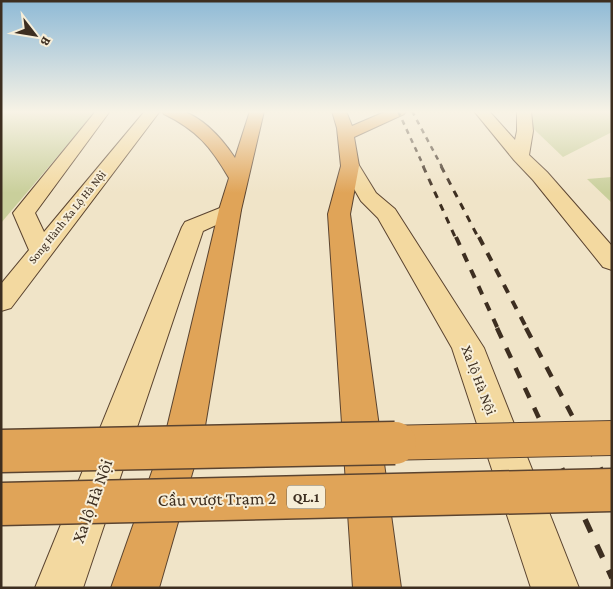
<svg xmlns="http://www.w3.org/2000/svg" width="613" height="589" viewBox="0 0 613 589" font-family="'Crimson Pro',serif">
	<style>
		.green { fill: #c9cf9b }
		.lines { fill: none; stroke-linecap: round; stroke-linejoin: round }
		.major-casing { stroke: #5b4430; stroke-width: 2 }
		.highway-casing { stroke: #5b4430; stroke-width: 2 }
		.major { fill: #f3d9a0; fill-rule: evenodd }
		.highway { fill: #e0a458; fill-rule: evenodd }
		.rail-far4 { stroke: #3d2e20; stroke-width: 2.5; stroke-dasharray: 5 5; stroke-linecap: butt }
		.rail-far3 { stroke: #3d2e20; stroke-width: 3; stroke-dasharray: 7 7; stroke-linecap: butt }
		.rail-far2 { stroke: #3d2e20; stroke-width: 4; stroke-dasharray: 9 9; stroke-linecap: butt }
		.rail-far1 { stroke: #3d2e20; stroke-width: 4.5; stroke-dasharray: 11 11; stroke-linecap: butt }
		.rail { stroke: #3d2e20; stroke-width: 5.5; stroke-dasharray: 14 14; stroke-linecap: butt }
		.highway-bridge-far1-casing { stroke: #5b4430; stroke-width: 36; stroke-linecap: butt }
		.highway-bridge-casing { stroke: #5b4430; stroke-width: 45; stroke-linecap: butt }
		.highway-bridge-far1 { stroke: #e0a458; stroke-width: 34 }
		.highway-bridge { stroke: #e0a458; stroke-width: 42 }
		.labels { text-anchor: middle; stroke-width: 4; stroke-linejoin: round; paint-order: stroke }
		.far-street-label { font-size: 12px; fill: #3d2e20; stroke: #f7eed8 }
		.shield { fill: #f7eed8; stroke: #756857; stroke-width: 1 }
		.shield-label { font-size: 14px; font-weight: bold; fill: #3d2e20 }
		.street-label { font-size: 15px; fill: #3d2e20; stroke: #f7eed8 }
		.near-street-label { font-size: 18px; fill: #3d2e20; stroke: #f7eed8 }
	</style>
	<rect width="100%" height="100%" fill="#f0e4c8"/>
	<g class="green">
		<polygon points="1,111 96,111 1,223"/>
		<polygon points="515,111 612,111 612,132 563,157"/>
		<polygon points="612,177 612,203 587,179"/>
	</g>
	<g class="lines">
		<defs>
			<g id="major">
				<polygon points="96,111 110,111 35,213 44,232 145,111 160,111 11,308 1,311 1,284 29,250 13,213"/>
				<polygon points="474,111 489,111 515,140 517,131 517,111 531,111 533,131 529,155 547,172 612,246 612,270 603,267 533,180 514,160"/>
				<polygon points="350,160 357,162 376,193 395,209 484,348 579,588 531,588 452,348 378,218 361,201 341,166 343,162"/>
				<polygon points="230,204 238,205 241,210 238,215 203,231 83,588 35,588 182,227 185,222"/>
			</g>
			<g id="highway">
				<path d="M162 111C168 111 176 110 182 111 204 118 223 140 235 158L250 111H264L241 210 204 432 159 588H111L166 432 219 210 229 178C211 147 197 130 164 114Z"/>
				<polygon points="332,111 346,111 352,126 387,111 406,111 404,114 354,137 359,166 350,214 401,588 353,588 328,214 341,166 337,128"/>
			</g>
		</defs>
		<use href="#major" class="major-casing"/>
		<use href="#highway" class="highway-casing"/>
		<use href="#major" class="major"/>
		<use href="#highway" class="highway"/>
		<g class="rail-far4">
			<polyline points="398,111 424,167"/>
			<polyline points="412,111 442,167"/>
		</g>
		<g class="rail-far3">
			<polyline points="423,166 456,239"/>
			<polyline points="441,166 479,239"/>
		</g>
		<g class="rail-far2">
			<polyline points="456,237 498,329"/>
			<polyline points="479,237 527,329"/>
		</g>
		<g class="rail-far1">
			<polyline points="497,328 551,444"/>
			<polyline points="526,328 587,444"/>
		</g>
		<g class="rail">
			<polyline points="550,443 612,578"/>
			<polyline points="587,443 612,491"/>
		</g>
		<defs>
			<polyline id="highway-bridge-far1" points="337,444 612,438"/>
			<g id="highway-bridge">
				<polyline points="1,451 395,443"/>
				<polyline points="1,504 612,490"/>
			</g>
		</defs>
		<use href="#highway-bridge-far1" class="highway-bridge-far1-casing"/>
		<use href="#highway-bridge" class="highway-bridge-casing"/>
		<use href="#highway-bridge-far1" class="highway-bridge-far1"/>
		<use href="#highway-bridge" class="highway-bridge"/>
	</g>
	<linearGradient id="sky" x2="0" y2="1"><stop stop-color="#8fbad6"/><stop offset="0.58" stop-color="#f8f3e6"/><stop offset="1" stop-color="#f8f3e6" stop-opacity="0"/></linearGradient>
	<rect width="613" height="193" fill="url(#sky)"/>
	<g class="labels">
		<g class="far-street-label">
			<text transform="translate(67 217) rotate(-51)" y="4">Song Hành Xa Lộ Hà Nội</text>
		</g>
		<rect class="shield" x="287" y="485.5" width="38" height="23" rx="4"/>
		<g class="shield-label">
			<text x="306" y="502">QL.1</text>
		</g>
		<g class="street-label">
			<text transform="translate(479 380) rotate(69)" y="5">Xa lộ Hà Nội</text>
		</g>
		<g class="near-street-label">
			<text transform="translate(217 499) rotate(-1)" y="6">Cầu vượt Trạm 2</text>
			<text transform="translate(92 501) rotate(-70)" y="6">Xa lộ Hà Nội</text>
		</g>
	</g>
	<rect width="613" height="589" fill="none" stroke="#3d2e20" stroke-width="5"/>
	<g transform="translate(35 35) rotate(121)" stroke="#f7eed8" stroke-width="4" paint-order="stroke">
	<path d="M0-4L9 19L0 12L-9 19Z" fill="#3d2e20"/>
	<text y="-8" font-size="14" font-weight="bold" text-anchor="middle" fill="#3d2e20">B</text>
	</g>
</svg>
